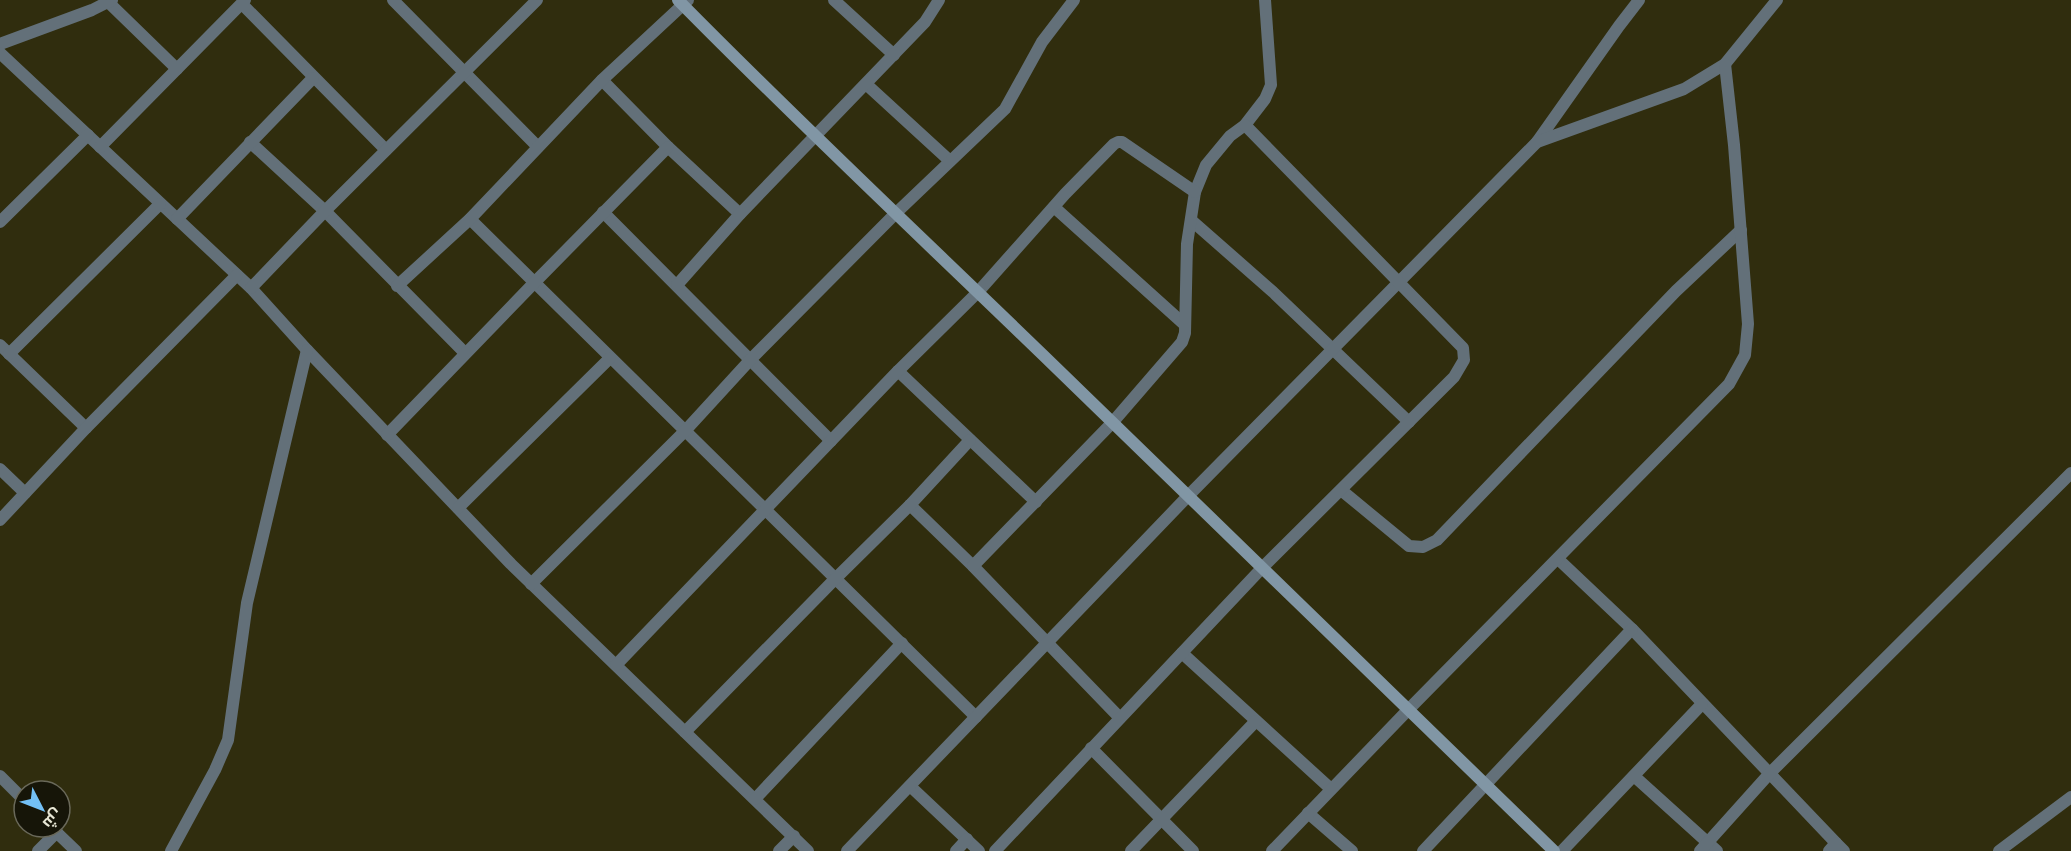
<svg xmlns="http://www.w3.org/2000/svg" width="2071" height="851" viewBox="0 0 2071 851" font-family="Cabin,Cairo,sans-serif">
	<style>
		.lines { fill: none; stroke-linecap: round; stroke-linejoin: round }
		.street { stroke: #637079; stroke-width: 12 }
		.secondary { stroke: #8196a5; stroke-width: 12 }
	</style>
	<rect width="100%" height="100%" fill="#302d0e"/>
	<g class="lines">
		<g class="street">
			<polyline points="106,0 177,69"/>
			<polyline points="393,0 538,147"/>
			<polyline points="834,0 894,55"/>
			<polyline points="242,4 386,150"/>
			<polyline points="0,44 92,10 112,0"/>
			<polyline points="0,53 251,288 307,350 511,564 808,851"/>
			<polyline points="602,80 668,147 740,214"/>
			<polyline points="866,84 950,161"/>
			<polyline points="250,142 325,211 465,353"/>
			<polyline points="1537,142 1619,26 1639,0"/>
			<polyline points="100,147 245,0"/>
			<polyline points="1054,207 1185,325"/>
			<polyline points="603,212 831,441"/>
			<polyline points="177,219 313,78"/>
			<polyline points="470,219 976,717"/>
			<polyline points="1191,220 1273,292 1409,422"/>
			<polyline points="0,222 88,135"/>
			<polyline points="677,285 740,214 925,22 939,0"/>
			<polyline points="397,286 470,219 602,80 688,0"/>
			<polyline points="251,288 325,211 537,0"/>
			<polyline points="0,345 86,428"/>
			<polyline points="9,354 160,204"/>
			<polyline points="898,371 1036,502"/>
			<polyline points="387,435 534,283 668,147"/>
			<polyline points="0,469 25,493"/>
			<polyline points="1341,490 1409,546 1423,547 1437,540 1676,291 1741,230"/>
			<polyline points="910,505 973,566 1120,718"/>
			<polyline points="458,508 610,358"/>
			<polyline points="0,520 86,428 237,275"/>
			<polyline points="1558,559 1632,629 1836,843"/>
			<polyline points="973,566 1112,423 1182,342 1185,333 1187,244 1195,192 1206,165 1230,136 1245,125 1265,99 1271,85 1265,0"/>
			<polyline points="531,584 685,431 751,359 895,214 1005,109 1042,42 1074,0"/>
			<polyline points="1182,653 1331,789"/>
			<polyline points="616,665 898,371 978,292 1065,194 1114,144 1118,142 1122,142 1195,192"/>
			<polyline points="685,732 835,579 910,505 970,440"/>
			<polyline points="1091,748 1193,851"/>
			<polyline points="0,776 24,800"/>
			<polyline points="1634,776 1717,851"/>
			<polyline points="910,786 979,851"/>
			<polyline points="755,799 902,643"/>
			<polyline points="1308,813 1352,851"/>
			<polyline points="51,827 76,851"/>
			<polyline points="38,851 57,832"/>
			<polyline points="171,851 215,770 228,740 247,603 307,350"/>
			<polyline points="779,851 794,836"/>
			<polyline points="847,851 1188,496 1537,142 1684,89 1725,64 1777,0"/>
			<polyline points="956,851 967,839"/>
			<polyline points="995,851 1262,568 1454,377 1464,360 1463,348 1245,125"/>
			<polyline points="1131,851 1256,721"/>
			<polyline points="1272,851 1407,711 1729,384 1745,355 1748,324 1734,145 1725,64"/>
			<polyline points="1423,851 1632,629"/>
			<polyline points="1562,851 1702,704"/>
			<polyline points="1700,851 1770,773 2071,473"/>
			<polyline points="1829,851 1836,843 1844,851"/>
			<polyline points="1999,851 2071,797"/>
		</g>
		<path class="secondary" d="M678 0C797 121 921 237 1043 355 1214 520 1383 686 1554 851"/>
	</g>
	<g transform="translate(42 809) rotate(132)"><circle r="28" fill="#161508" stroke="#6a695a" stroke-width="1.5"/>
	<path d="M0-4.5L10 22L0 15L-10 22Z" fill="#73c0f6"/>
	<text y="-9" font-size="16" font-weight="bold" text-anchor="middle" fill="#e7e6d4">ش</text>
	</g>
</svg>
